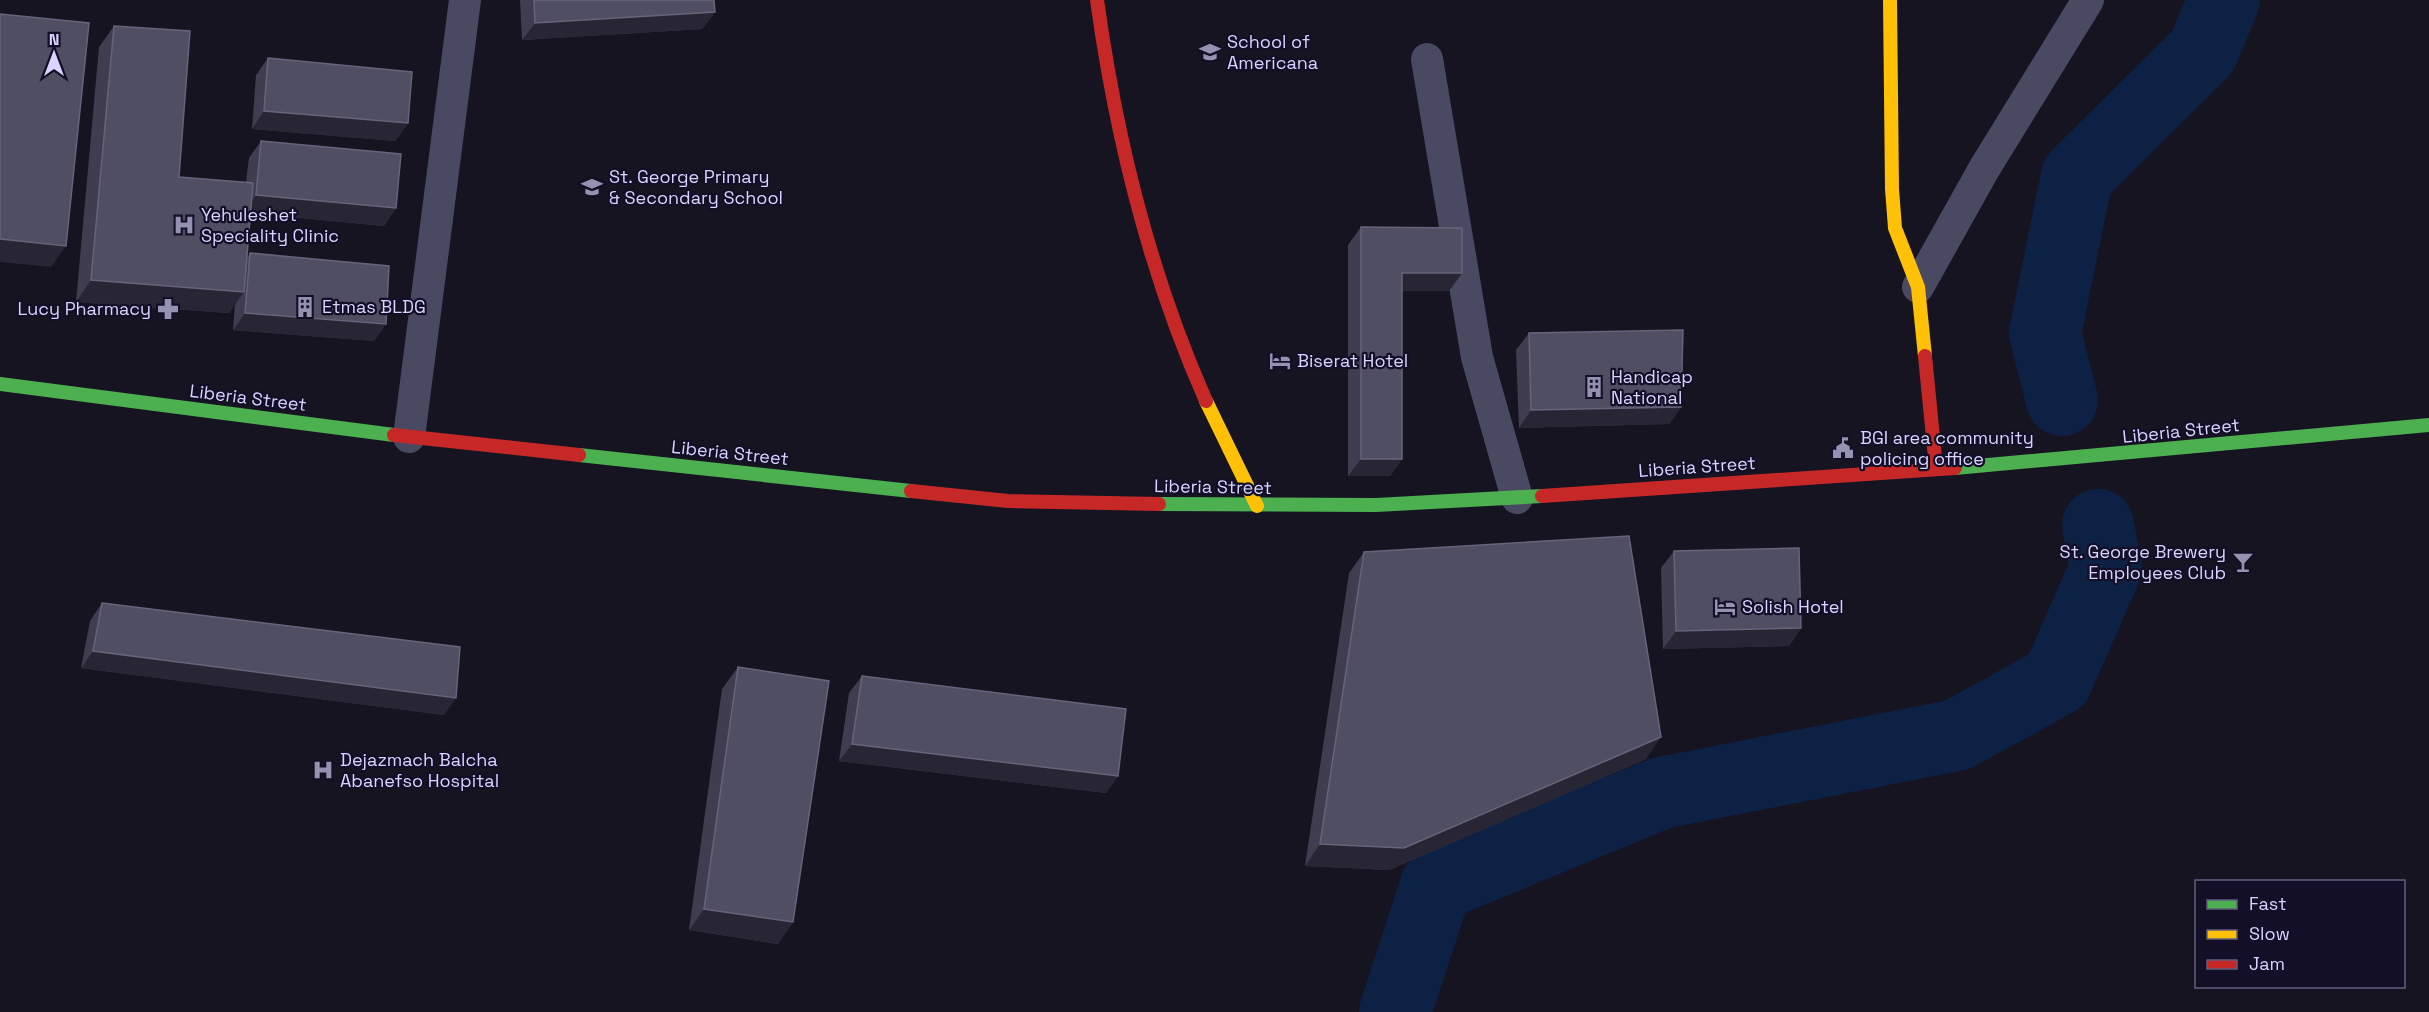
<svg xmlns="http://www.w3.org/2000/svg" width="2429" height="1012" viewBox="0 0 2429 1012" font-family="'Space Grotesk',sans-serif">
	<style>
		.lines { fill: none; stroke-linecap: round; stroke-linejoin: round }
		.river { stroke: #0d2144; stroke-width: 72 }
		.street { stroke: #4a4962; stroke-width: 32 }
		.fast { stroke: #4caf50; stroke-width: 14 }
		.slow { stroke: #ffc107; stroke-width: 14 }
		.jam { stroke: #c62828; stroke-width: 14 }
		.wall { fill: #403d50 }
		.shaded-wall { fill: #282635 }
		.building { fill: #504e63; stroke: #66637b; stroke-width: 1.5 }
		.labels { text-anchor: middle; stroke-width: 4.5; stroke-linejoin: round; paint-order: stroke }
		.poi-label { font-size: 18px; fill: #d9d4ff; stroke: #130f26; text-anchor: start }
		.street-label { font-size: 18px; fill: #d9d4ff; stroke: #130f26 }
	</style>
	<rect width="100%" height="100%" fill="#161421"/>
	<g class="lines">
		<g class="river">
			<polyline points="2062,400 2045,333 2077,176 2203,51 2224,0"/>
			<polyline points="1395,1012 1436,886 1661,793 1957,735 2057,680 2106,568 2098,525"/>
		</g>
		<g class="street">
			<polyline points="1427,59 1477,357 1517,498"/>
			<polyline points="1918,287 1984,169 2088,0"/>
			<polyline points="409,437 465,0"/>
		</g>
		<g class="fast">
			<polyline points="0,384 394,435"/>
			<polyline points="579,455 911,491"/>
			<polyline points="1955,468 2429,425"/>
			<polyline points="1159,504 1376,505 1542,496"/>
		</g>
		<g class="slow">
			<polyline points="1890,0 1892,189 1895,228 1918,287 1925,356"/>
			<polyline points="1206,401 1257,506"/>
		</g>
		<g class="jam">
			<path d="M1097 0C1116 137 1150 275 1206 401"/>
			<polyline points="1925,356 1936,468"/>
			<polyline points="394,435 579,455"/>
			<polyline points="911,491 1008,501 1159,504"/>
			<polyline points="1542,496 1955,468"/>
		</g>
	</g>
	<g class="wall">
		<polygon points="520,0 714,0 715,12 702,29 522,40"/>
		<polygon points="114,26 179,177 246,182 249,158 261,141 396,208 384,226 250,213 247,258 250,253 386,324 374,341 233,330 235,304 229,313 76,302 99,47"/>
		<polygon points="268,58 408,123 395,141 252,129 256,75"/>
		<polygon points="1361,227 1462,273 1449,291 1402,291 1402,459 1390,476 1348,476 1348,245"/>
		<polygon points="1529,333 1681,407 1669,424 1519,428 1516,350"/>
		<polygon points="1674,551 1801,628 1789,646 1663,649 1661,568"/>
		<polygon points="1364,552 1646,759 1389,870 1305,866 1349,573"/>
		<polygon points="102,603 444,715 81,668 90,621"/>
		<polygon points="738,667 793,922 778,944 689,930 722,689"/>
		<polygon points="862,676 1118,776 1106,793 839,761 849,693"/>
	</g>
	<g class="shaded-wall">
		<polygon points="715,12 702,29 522,40 535,23"/>
		<polygon points="264,111 408,123 395,141 252,129"/>
		<polygon points="256,195 396,208 384,226 243,212"/>
		<polygon points="0,239 66,246 51,267 0,262"/>
		<polygon points="1402,273 1462,273 1449,291 1390,291"/>
		<polygon points="91,280 244,292 229,313 76,302"/>
		<polygon points="245,313 386,324 374,341 233,330"/>
		<polygon points="1681,407 1669,424 1519,428 1531,410"/>
		<polygon points="1361,459 1402,459 1390,476 1348,476"/>
		<polygon points="1801,628 1789,646 1663,649 1676,631"/>
		<polygon points="93,651 456,698 444,715 81,668"/>
		<polygon points="1661,737 1646,759 1389,870 1305,866 1320,844"/>
		<polygon points="852,744 1118,776 1106,793 839,761"/>
		<polygon points="704,909 793,922 778,944 689,930"/>
	</g>
	<g class="building">
		<polygon points="534,0 714,0 715,12 535,23"/>
		<polygon points="0,14 89,23 66,246 0,239"/>
		<polygon points="114,26 190,31 179,177 253,183 244,292 91,280"/>
		<polygon points="268,58 412,72 408,123 264,111"/>
		<polygon points="261,141 401,154 396,208 256,195"/>
		<polygon points="1361,227 1462,228 1462,273 1402,273 1402,459 1361,459"/>
		<polygon points="250,253 389,266 386,324 245,313"/>
		<polygon points="1683,330 1681,407 1531,410 1529,333"/>
		<polygon points="1629,536 1661,737 1404,848 1320,844 1364,552"/>
		<polygon points="1799,548 1801,628 1676,631 1674,551"/>
		<polygon points="102,603 460,647 456,698 93,651"/>
		<polygon points="738,667 829,681 793,922 704,909"/>
		<polygon points="862,676 1126,709 1118,776 852,744"/>
	</g>
	<defs>
		<symbol id="school-bare" viewBox="-9 -9 18 18"><path d="M0-5L7-2L0 1L-7-2ZM-4 1L0 2.5L4 1V4Q0 6-4 4Z" fill="#9591b1" stroke="#130f26" stroke-width="2.5" paint-order="stroke"/></symbol>
		<symbol id="hospital-bare" viewBox="-9 -9 18 18"><path d="M-5-5h3v3.5h4V-5h3V5h-3V1.5h-4V5h-3Z" fill="#9591b1" stroke="#130f26" stroke-width="2.5" paint-order="stroke"/></symbol>
		<symbol id="building-bare" viewBox="-9 -9 18 18"><path d="M-4-6H4V6H1V3H-1V6H-4ZM-2.5-4.3h1.7v1.8h-1.7ZM.8-4.3h1.7v1.8H.8ZM-2.5-1h1.7V.8h-1.7ZM.8-1h1.7V.8H.8Z" fill="#9591b1" stroke="#130f26" stroke-width="2.5" paint-order="stroke"/></symbol>
		<symbol id="pharmacy-bare" viewBox="-9 -9 18 18"><path d="M-2-6h4v4h4v4h-4v4h-4v-4h-4v-4h4Z" fill="#9591b1" stroke="#130f26" stroke-width="2.5" paint-order="stroke"/></symbol>
		<symbol id="hotel-bare" viewBox="-9 -9 18 18"><path d="M-6-4.5h1.5V1H6V5H4.5V3h-9V5H-6ZM-4 0a1.8 1.8 0 1 1 3.6 0ZM.5 0V-2.5h3Q6-2.5 6 0Z" fill="#9591b1" stroke="#130f26" stroke-width="2.5" paint-order="stroke"/></symbol>
		<symbol id="civic-bare" viewBox="-9 -9 18 18"><path d="M-.6-6.5H3V-4.5H.6V-3L4-1V1h2V6H-6V1h2V-1L-.6-3ZM-1.2 2.5V6h2.4V2.5Z" fill="#9591b1" stroke="#130f26" stroke-width="2.5" paint-order="stroke"/></symbol>
		<symbol id="bar-bare" viewBox="-9 -9 18 18"><path d="M-6-5H6L.8 .8V4.5H3.5V6h-7V4.5H-.8V.8Z" fill="#9591b1" stroke="#130f26" stroke-width="2.5" paint-order="stroke"/></symbol>
	</defs>
	<g fill-rule="evenodd">
		<use href="#school-bare" x="1195" y="37" width="30" height="30"/>
		<use href="#school-bare" x="577" y="172" width="30" height="30"/>
		<use href="#hospital-bare" x="169" y="210" width="30" height="30"/>
		<use href="#building-bare" x="290" y="292" width="30" height="30"/>
		<use href="#pharmacy-bare" x="153" y="294" width="30" height="30"/>
		<use href="#hotel-bare" x="1265" y="346" width="30" height="30"/>
		<use href="#building-bare" x="1579" y="372" width="30" height="30"/>
		<use href="#civic-bare" x="1828" y="433" width="30" height="30"/>
		<use href="#bar-bare" x="2228" y="547" width="30" height="30"/>
		<use href="#hotel-bare" x="1710" y="592" width="30" height="30"/>
		<use href="#hospital-bare" x="308" y="755" width="30" height="30"/>
	</g>
	<g class="labels">
		<g class="poi-label">
			<text x="1227" y="48">School of<tspan x="1227" dy="21">Americana</tspan></text>
			<text x="609" y="183">St. George Primary<tspan x="609" dy="21">&amp; Secondary School</tspan></text>
			<text x="201" y="221">Yehuleshet<tspan x="201" dy="21">Speciality Clinic</tspan></text>
			<text x="322" y="313">Etmas BLDG</text>
			<text x="151" y="315" text-anchor="end">Lucy Pharmacy</text>
			<text x="1297" y="367">Biserat Hotel</text>
			<text x="1611" y="383">Handicap<tspan x="1611" dy="21">National</tspan></text>
			<text x="1860" y="444">BGI area community<tspan x="1860" dy="21">policing office</tspan></text>
			<text x="2226" y="558" text-anchor="end">St. George Brewery<tspan x="2226" dy="21">Employees Club</tspan></text>
			<text x="1742" y="613">Solish Hotel</text>
			<text x="340" y="766">Dejazmach Balcha<tspan x="340" dy="21">Abanefso Hospital</tspan></text>
		</g>
		<g class="street-label">
			<text transform="translate(248 398) rotate(7)" y="6">Liberia Street</text>
			<text transform="translate(2181 431) rotate(-6)" y="6">Liberia Street</text>
			<text transform="translate(730 453) rotate(6)" y="6">Liberia Street</text>
			<text transform="translate(1697 467) rotate(-4)" y="6">Liberia Street</text>
			<text transform="translate(1213 487) rotate(1)" y="6">Liberia Street</text>
		</g>
	</g>
	<rect x="2195" y="880" width="210" height="108" fill="#130f26" stroke="#625e7d" stroke-width="1.5"/>
	<rect x="2207" y="900" width="30" height="9" fill="#4caf50" stroke="#625e7d" stroke-width="1.5"/>
	<text x="2249" y="910" font-size="18" fill="#d9d4ff">Fast</text>
	<rect x="2207" y="930" width="30" height="9" fill="#ffc107" stroke="#625e7d" stroke-width="1.5"/>
	<text x="2249" y="940" font-size="18" fill="#d9d4ff">Slow</text>
	<rect x="2207" y="960" width="30" height="9" fill="#c62828" stroke="#625e7d" stroke-width="1.5"/>
	<text x="2249" y="970" font-size="18" fill="#d9d4ff">Jam</text>
	<g transform="translate(54 54)" stroke="#130f26" stroke-width="4.5" paint-order="stroke">
	<path d="M0-4.5L10 22L0 15L-10 22Z" fill="#d9d4ff"/>
	<text y="-9" font-size="16" font-weight="bold" text-anchor="middle" fill="#d9d4ff">N</text>
	</g>
</svg>
